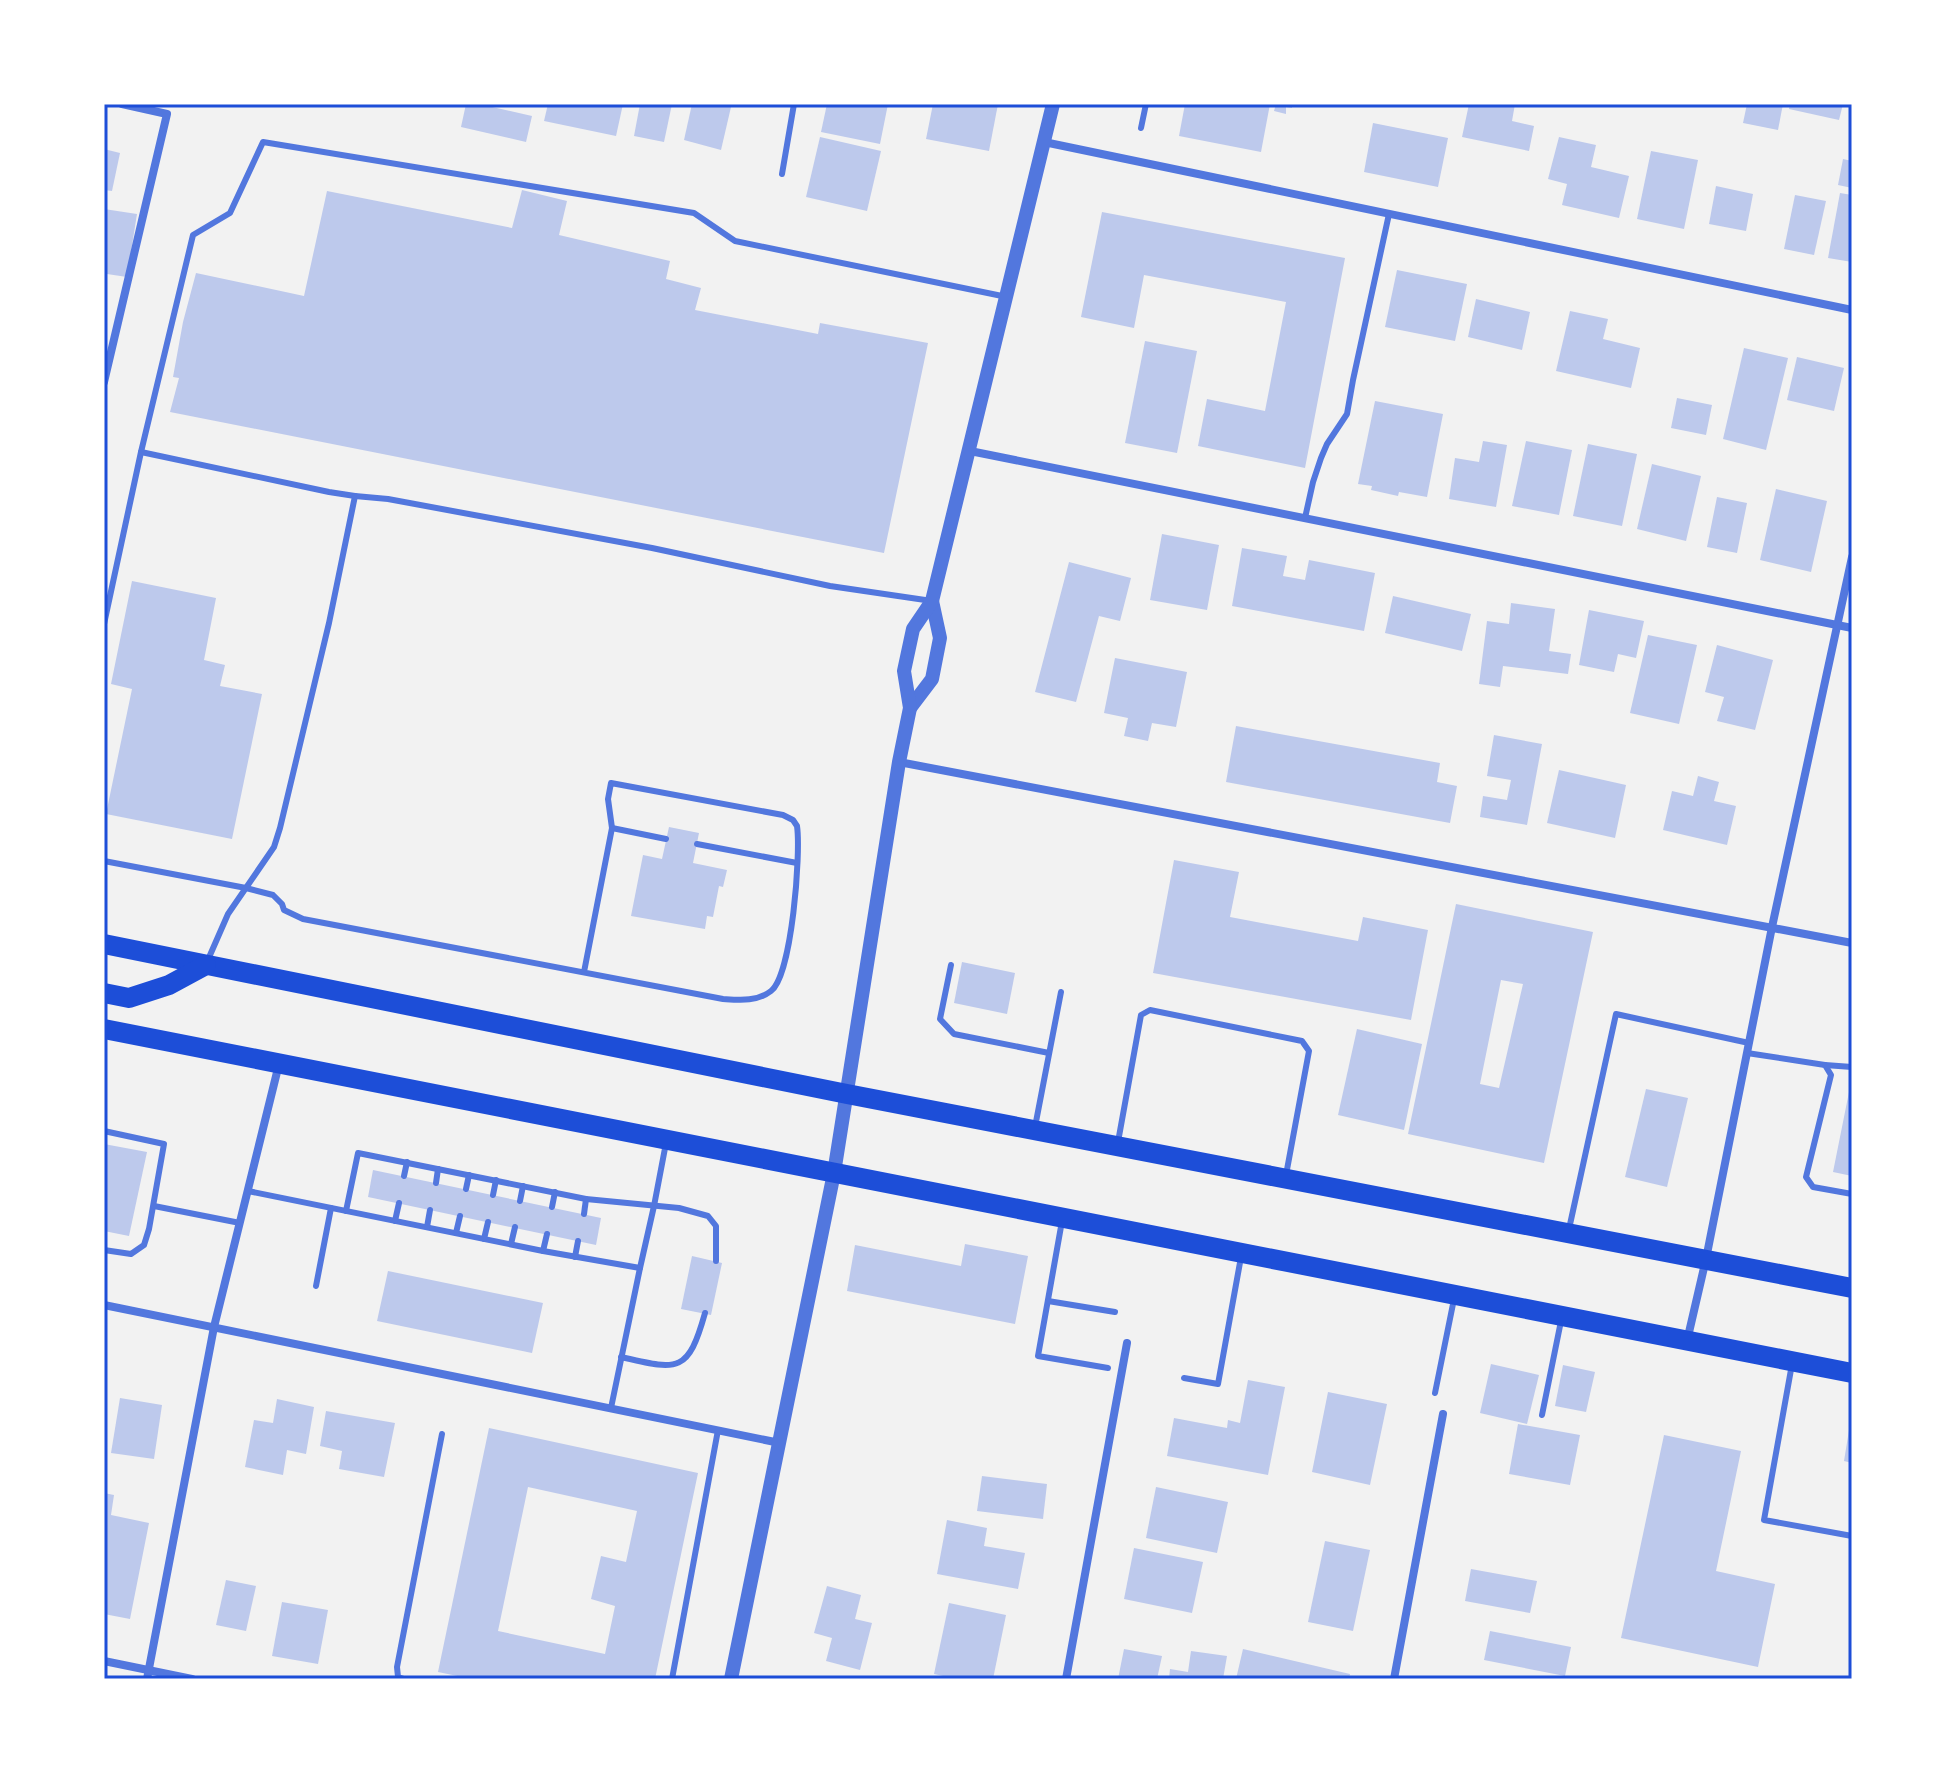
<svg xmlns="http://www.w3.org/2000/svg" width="1956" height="1783" viewBox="0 0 1956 1783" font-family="'Titillium Web',sans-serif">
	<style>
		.building { fill: #bdc9ec; fill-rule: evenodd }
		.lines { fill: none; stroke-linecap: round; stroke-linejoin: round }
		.service { stroke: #5277de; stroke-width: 6 }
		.minor { stroke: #5277de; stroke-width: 8 }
		.tertiary { stroke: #5277de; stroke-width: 14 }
		.primary { stroke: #1d4ed8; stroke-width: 20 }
		.neatline { fill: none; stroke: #1d4ed8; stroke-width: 3 }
	</style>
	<rect width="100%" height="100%" fill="#f2f2f2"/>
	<g class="building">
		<polygon points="466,104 479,104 532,116 526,142 461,127"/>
		<polygon points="548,104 623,104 616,136 544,121"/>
		<polygon points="640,104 672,104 664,142 634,136"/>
		<polygon points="692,104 717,104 731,107 721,150 684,140"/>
		<polygon points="827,104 888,104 880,144 821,132"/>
		<polygon points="933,104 998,104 989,151 926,139"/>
		<polygon points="1185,104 1270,104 1261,152 1179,136"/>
		<polygon points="1276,104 1292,104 1292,108 1286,107 1286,114 1274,111"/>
		<polygon points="1469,104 1515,104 1512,121 1534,126 1529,151 1462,137"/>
		<polygon points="1747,104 1783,104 1778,130 1743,123"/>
		<polygon points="1790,104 1843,104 1839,120 1789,109"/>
		<polygon points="1373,123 1448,138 1438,187 1364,172"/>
		<polygon points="820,137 881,151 867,211 806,197"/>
		<polygon points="1559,137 1596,145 1591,167 1629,176 1619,218 1562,205 1567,184 1548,179"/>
		<polygon points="104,149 120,153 112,191 104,190"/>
		<polygon points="1651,151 1698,160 1684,229 1637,219"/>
		<polygon points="1843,159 1852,161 1852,188 1838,185"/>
		<polygon points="1716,186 1753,194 1746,231 1709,224"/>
		<polygon points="522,190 567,201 559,235 670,261 666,279 701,288 695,310 818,334 820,323 928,343 884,553 170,412 179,378 173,377 183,322 196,273 304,296 327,191 512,228"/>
		<polygon points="1840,193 1852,195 1852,262 1828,258"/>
		<polygon points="1795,195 1826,201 1814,255 1784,249"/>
		<polygon points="104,209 137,214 127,277 107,274 106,282 104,282"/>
		<polygon points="1102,212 1345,258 1305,468 1198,446 1207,399 1265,411 1286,302 1144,275 1134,328 1081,317"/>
		<polygon points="1397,270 1467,284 1455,341 1385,327"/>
		<polygon points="1476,299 1530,312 1522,350 1468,337"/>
		<polygon points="1570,311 1608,319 1603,339 1640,348 1631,388 1556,371"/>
		<polygon points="1145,341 1197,351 1177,453 1125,443"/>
		<polygon points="1744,348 1788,358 1766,450 1723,439"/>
		<polygon points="1797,357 1844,368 1834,411 1787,400"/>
		<polygon points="1677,398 1712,405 1706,435 1671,428"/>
		<polygon points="1375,401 1443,414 1427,497 1399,492 1398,496 1371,490 1372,486 1358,484"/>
		<polygon points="1483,441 1507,445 1496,507 1449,499 1455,458 1479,462"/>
		<polygon points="1526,441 1572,450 1559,515 1512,506"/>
		<polygon points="1588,444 1637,454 1622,526 1573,516"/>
		<polygon points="1652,464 1701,476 1686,541 1637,529"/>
		<polygon points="1776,489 1827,501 1811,572 1760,560"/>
		<polygon points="1717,497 1747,503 1737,553 1707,547"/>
		<polygon points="1162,534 1219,545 1207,610 1150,600"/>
		<polygon points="1242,548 1287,556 1283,576 1305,580 1309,560 1375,573 1364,631 1232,606"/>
		<polygon points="1069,562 1131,578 1120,621 1099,616 1076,702 1035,692"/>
		<polygon points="132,581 216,598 204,660 225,665 220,686 262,694 232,839 106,814 132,689 111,684"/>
		<polygon points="1393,596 1471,614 1462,651 1385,633"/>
		<polygon points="1511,603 1555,609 1549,651 1571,654 1568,674 1503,666 1500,687 1479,684 1487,621 1509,624"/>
		<polygon points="1589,610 1644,621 1636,658 1618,654 1614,672 1579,665"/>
		<polygon points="1648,635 1697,645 1679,724 1630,713"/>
		<polygon points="1717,645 1773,660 1755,730 1717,721 1724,697 1705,692"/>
		<polygon points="1115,658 1187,672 1176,727 1152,723 1148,741 1124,736 1128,718 1104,713"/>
		<polygon points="1236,726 1440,763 1437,782 1457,786 1450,823 1226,782"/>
		<polygon points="1494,735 1542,744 1527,825 1480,817 1483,796 1507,800 1511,780 1487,776"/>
		<polygon points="1559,770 1626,785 1615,838 1547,823"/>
		<polygon points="1698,776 1719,782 1714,801 1736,806 1727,845 1663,830 1672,791 1693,796"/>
		<polygon points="669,827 699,833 693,863 727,870 723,887 719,886 713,917 707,916 705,929 631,916 643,855 662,859"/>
		<polygon points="1174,860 1239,872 1230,917 1358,941 1363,917 1428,930 1411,1020 1153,973"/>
		<path d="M1456 904 1593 932 1544 1163 1408 1134ZM1501 980 1523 984 1499 1088 1480 1084Z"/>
		<polygon points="962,962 1015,973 1007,1014 954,1003"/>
		<polygon points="1357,1029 1422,1044 1404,1130 1338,1115"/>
		<polygon points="1646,1089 1688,1098 1667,1187 1625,1177"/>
		<polygon points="1849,1092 1852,1092 1852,1176 1833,1172"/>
		<polygon points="104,1144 147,1152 129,1236 104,1231"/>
		<polygon points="373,1170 601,1218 596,1245 368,1197"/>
		<polygon points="965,1244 1028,1256 1015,1324 847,1291 855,1245 961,1266"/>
		<polygon points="692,1256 722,1263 711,1315 681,1309"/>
		<polygon points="388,1271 543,1303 532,1353 377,1321"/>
		<polygon points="1491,1364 1539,1375 1527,1424 1480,1413"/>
		<polygon points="1563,1365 1595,1372 1586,1412 1555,1406"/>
		<polygon points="1248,1380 1285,1387 1268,1475 1167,1456 1174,1418 1227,1428 1228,1420 1240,1423"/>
		<polygon points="1328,1392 1387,1404 1370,1485 1312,1472"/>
		<polygon points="120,1398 162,1405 154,1459 111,1453"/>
		<polygon points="277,1399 314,1407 306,1454 287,1450 283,1475 245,1467 254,1420 273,1423"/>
		<polygon points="326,1411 395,1423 384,1477 339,1469 342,1451 320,1446"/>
		<polygon points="1518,1424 1580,1435 1570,1485 1509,1474"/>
		<polygon points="1850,1424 1852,1425 1852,1463 1844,1461"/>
		<path d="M489 1428 698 1473 655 1679H472L438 1672ZM528 1487 637 1511 626 1562 601 1556 591 1599 615 1606 605 1654 498 1631Z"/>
		<polygon points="1664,1435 1741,1451 1716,1571 1775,1584 1758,1667 1621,1638"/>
		<polygon points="982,1476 1047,1484 1043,1519 977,1511"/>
		<polygon points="1156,1487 1228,1502 1217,1553 1146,1538"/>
		<polygon points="104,1493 114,1495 111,1515 149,1523 130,1619 104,1614"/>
		<polygon points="947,1520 987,1528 984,1546 1025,1553 1018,1589 937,1574"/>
		<polygon points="1325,1541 1370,1550 1353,1631 1308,1622"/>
		<polygon points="1134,1548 1203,1562 1192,1613 1124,1599"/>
		<polygon points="1471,1569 1537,1581 1530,1613 1465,1601"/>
		<polygon points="226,1580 256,1586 246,1631 216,1625"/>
		<polygon points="827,1586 861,1595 855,1619 872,1623 860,1670 826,1661 832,1638 814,1633"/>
		<polygon points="282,1602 328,1610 318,1664 272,1656"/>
		<polygon points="949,1603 1006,1615 993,1679 957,1679 934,1674"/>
		<polygon points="1490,1631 1571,1647 1565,1676 1484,1660"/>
		<polygon points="1124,1649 1162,1656 1157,1679 1118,1679"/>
		<polygon points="1243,1649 1350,1674 1349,1679 1236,1679"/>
		<polygon points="1191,1651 1227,1656 1223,1679 1169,1679 1170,1669 1188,1672"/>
	</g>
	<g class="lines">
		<g class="service">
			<polyline points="1141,128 1146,104"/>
			<polyline points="782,174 794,104"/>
			<polyline points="141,452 329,492 355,496"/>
			<polyline points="1305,518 1313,482 1321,458 1327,444 1347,414 1353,380 1389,214"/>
			<polyline points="104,624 141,452 193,235 230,213 263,142 694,213 735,241 1007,297"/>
			<polyline points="612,828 666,839"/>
			<polyline points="697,844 797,863"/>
			<path d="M104 861 246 888 273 895 282 904 284 910 303 919 723 999C739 1000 757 1002 771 991 792 975 801 853 797 826L793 820 783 815 611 783 608 799 612 828 584 972"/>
			<polyline points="207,962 228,914 274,847 280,828 329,623 355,496 388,499 652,548 830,586 932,601"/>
			<polyline points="951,965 940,1019 954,1034 1049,1053"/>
			<polyline points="1747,1053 1825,1065 1831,1075 1806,1177 1813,1187 1852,1194"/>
			<polyline points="1825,1065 1852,1067"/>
			<polyline points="1035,1127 1061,992"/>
			<polyline points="104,1131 164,1144 149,1229 144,1245 131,1254 104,1250"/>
			<polyline points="1118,1142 1141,1015 1150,1010 1302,1041 1309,1051 1286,1175"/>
			<polyline points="404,1176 407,1162"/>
			<polyline points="436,1183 438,1169"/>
			<polyline points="466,1189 469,1175"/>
			<polyline points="248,1191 543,1251 640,1268 611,1408"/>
			<polyline points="493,1195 496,1180"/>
			<polyline points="520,1201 523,1186"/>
			<polyline points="154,1206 240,1223"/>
			<polyline points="552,1207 555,1192"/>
			<polyline points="346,1211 358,1153 586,1199 679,1208 708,1216 716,1226 716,1261"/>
			<polyline points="584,1214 586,1199"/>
			<polyline points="395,1221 399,1203"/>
			<polyline points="1062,1221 1038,1356 1108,1368"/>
			<polyline points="427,1227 430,1210"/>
			<polyline points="1569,1229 1616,1014 1749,1043"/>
			<polyline points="456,1233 460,1216"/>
			<polyline points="484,1239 488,1222"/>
			<polyline points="511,1244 515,1227"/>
			<polyline points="543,1251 547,1234"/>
			<polyline points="575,1257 578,1241"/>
			<polyline points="640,1268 654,1206 666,1143"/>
			<polyline points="316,1286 331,1208"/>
			<polyline points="1048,1301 1115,1312"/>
			<path d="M621 1357C678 1370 688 1374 705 1313"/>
			<polyline points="1792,1364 1764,1520 1852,1536"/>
			<polyline points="1184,1378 1218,1384 1241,1257"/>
			<polyline points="1435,1393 1454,1299"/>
			<polyline points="1542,1415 1561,1321"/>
			<polyline points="404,1679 398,1677 397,1667 442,1434"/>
			<polyline points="672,1679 718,1430"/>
		</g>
		<g class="minor">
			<polyline points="1044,142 1852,310"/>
			<polyline points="104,382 167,114 122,104"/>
			<polyline points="970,451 1852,628"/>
			<polyline points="899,762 1852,943"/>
			<polyline points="104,1305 780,1443"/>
			<polyline points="1687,1341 1706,1259 1772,927 1852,557"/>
			<polyline points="104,1661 192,1679"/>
			<polyline points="147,1679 214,1327 279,1064"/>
			<polyline points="1066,1679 1127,1343"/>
			<polyline points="1394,1679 1443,1414"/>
		</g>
		<g class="tertiary">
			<polyline points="910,708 932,679 940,638 932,601"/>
			<polyline points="731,1679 834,1173 899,762 910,708 904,671 913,629 932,601 1053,104"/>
		</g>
		<g class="primary">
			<polyline points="104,944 847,1094 1852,1288"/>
			<polyline points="104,993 129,998 169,985 206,965"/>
			<polyline points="104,1029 1852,1373"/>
		</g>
	</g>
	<rect width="1956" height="1783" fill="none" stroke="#ffffff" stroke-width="212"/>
	<rect x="106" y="106" width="1744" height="1571" class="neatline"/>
</svg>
